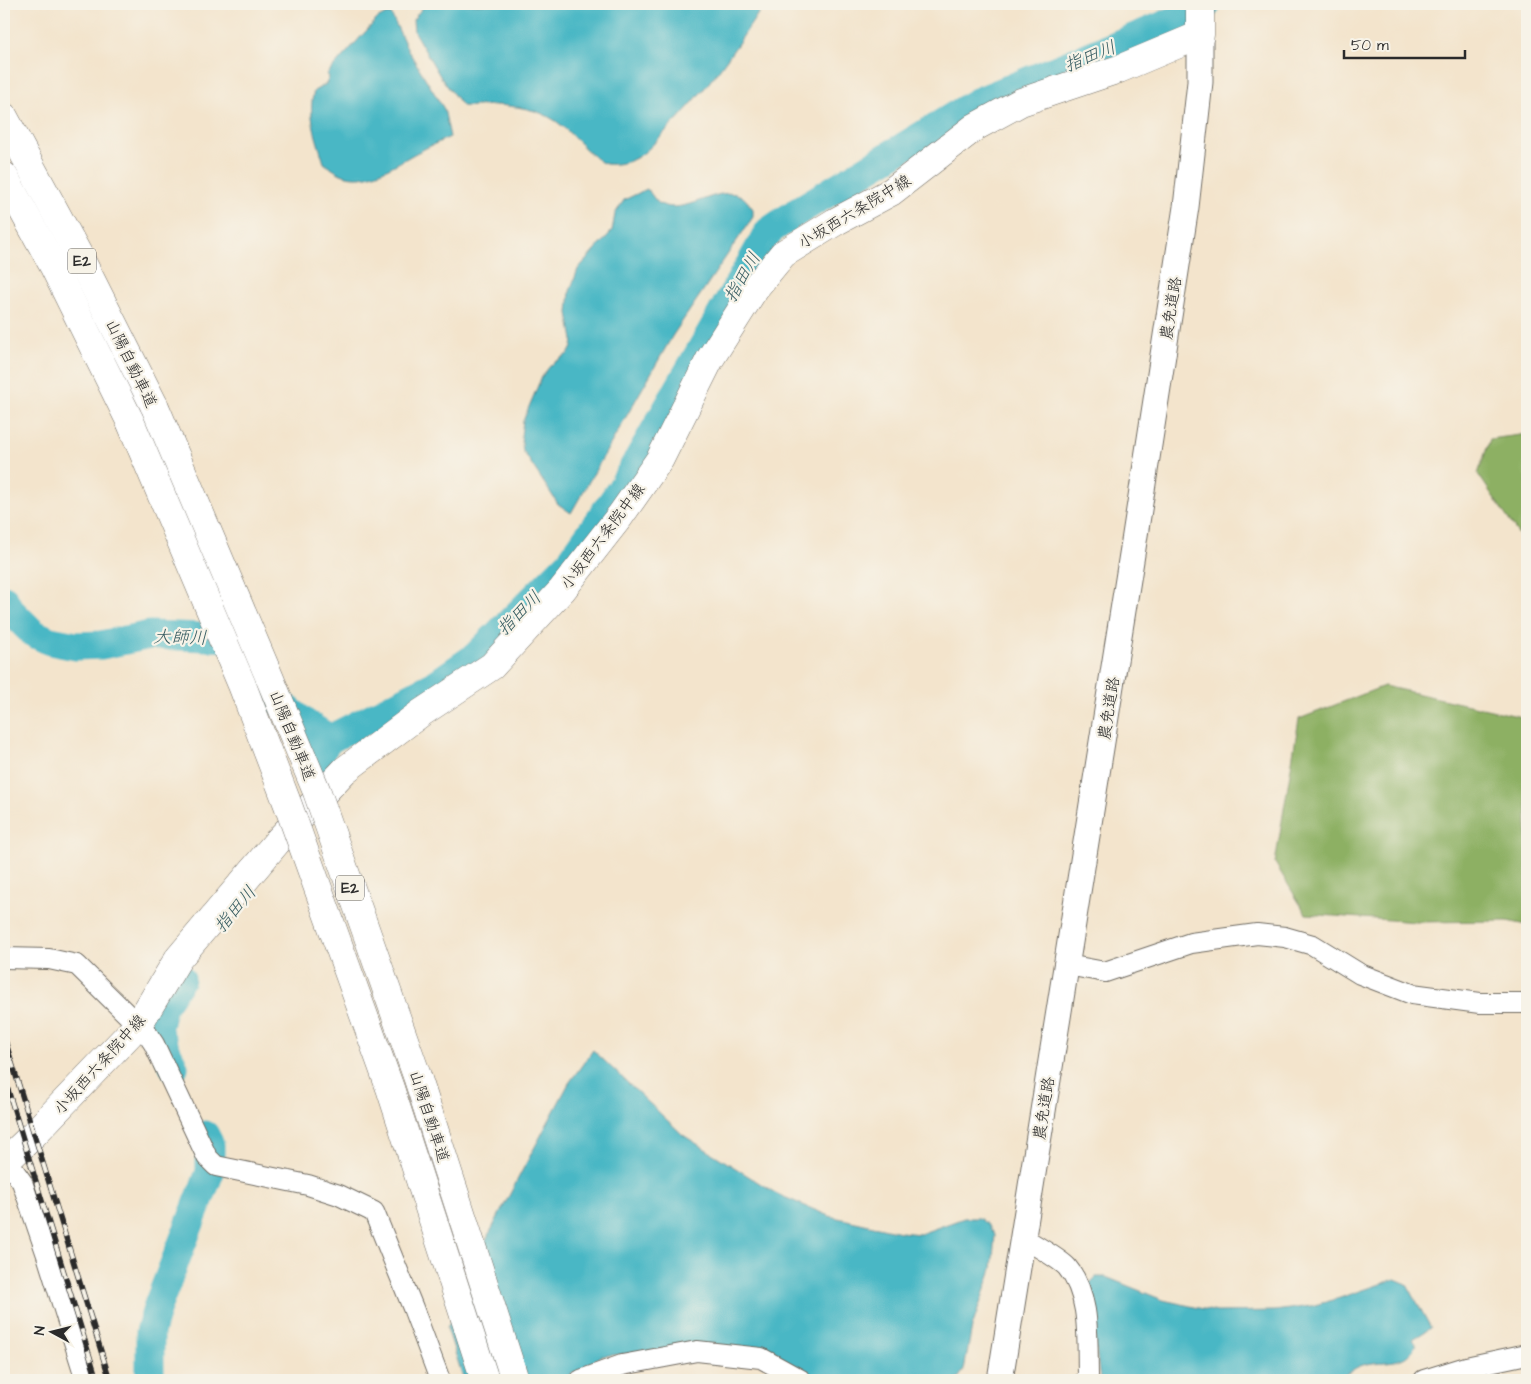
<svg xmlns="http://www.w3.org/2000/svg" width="1531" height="1384" viewBox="0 0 1531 1384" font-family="'Architects Daughter','Klee One',sans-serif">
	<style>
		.forest { fill: #8db064; stroke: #5c6e48 }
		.water { fill: #4ab7c5; stroke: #3a7178 }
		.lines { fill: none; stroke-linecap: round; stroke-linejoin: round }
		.river { stroke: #4ab7c5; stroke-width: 29 }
		.minor-casing { stroke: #716c63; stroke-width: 22 }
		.tertiary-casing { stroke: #716c63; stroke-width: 27 }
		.secondary-casing { stroke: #716c63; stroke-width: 29 }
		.motorway-casing { stroke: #716c63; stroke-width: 29 }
		.minor { stroke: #fff; stroke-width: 20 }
		.tertiary { stroke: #fff; stroke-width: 25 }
		.secondary { stroke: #fff; stroke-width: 28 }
		.motorway { stroke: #fff; stroke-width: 28 }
		.rail-casing { stroke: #2b2b2b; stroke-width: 5.5 }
		.rail { stroke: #f7f3e8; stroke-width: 4; stroke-dasharray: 11; stroke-linecap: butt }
		.motorway-bridge-casing { stroke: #716c63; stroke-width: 29; stroke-linecap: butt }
		.motorway-bridge { stroke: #fff; stroke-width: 28 }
		.labels { text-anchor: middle; stroke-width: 4.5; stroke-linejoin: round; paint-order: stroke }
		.shield { fill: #f7f3e8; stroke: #686764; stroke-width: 1 }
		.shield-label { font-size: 15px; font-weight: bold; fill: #2b2b2b }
		.street-label { font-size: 16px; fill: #2b2b2b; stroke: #f7f3e8 }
		.water-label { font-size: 18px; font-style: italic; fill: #365c61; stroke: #f7f3e8 }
	</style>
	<rect width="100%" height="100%" fill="#f7f3e8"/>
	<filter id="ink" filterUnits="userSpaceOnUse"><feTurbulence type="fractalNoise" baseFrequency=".02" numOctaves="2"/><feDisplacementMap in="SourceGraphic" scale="10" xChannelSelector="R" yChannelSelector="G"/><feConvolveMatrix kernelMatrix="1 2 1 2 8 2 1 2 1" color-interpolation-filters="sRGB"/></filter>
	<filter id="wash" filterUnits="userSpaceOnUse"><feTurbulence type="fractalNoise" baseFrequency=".0096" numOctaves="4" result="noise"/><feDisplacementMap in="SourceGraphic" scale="20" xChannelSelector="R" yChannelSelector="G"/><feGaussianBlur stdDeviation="1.12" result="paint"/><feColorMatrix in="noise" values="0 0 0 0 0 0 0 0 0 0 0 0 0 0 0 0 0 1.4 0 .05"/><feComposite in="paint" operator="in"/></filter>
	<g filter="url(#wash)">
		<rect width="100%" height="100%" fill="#f3e4cc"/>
		<g class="forest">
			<polygon points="1527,434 1527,547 1478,474 1490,439"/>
			<polygon points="1384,686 1522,717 1527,714 1527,925 1507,921 1417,922 1306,914 1275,863 1299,719"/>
		</g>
		<g class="water">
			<path d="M425 4H764C736 49 702 96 664 133 655 142 647 152 636 158 627 163 616 165 606 164 594 162 568 128 554 120 538 109 515 106 496 105 484 105 473 107 462 106L440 76 414 32 413 20Z"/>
			<path d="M386 14H391L408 50 444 109 450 137C439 142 428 147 418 152 395 164 367 185 341 174 335 171 329 167 324 163 317 139 307 116 314 91L326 84 329 77 327 74 377 19Z"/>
			<path d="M647 189C651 193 655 201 660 204 685 216 715 186 739 195 745 197 749 204 753 209V217L673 335 571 513 558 504 523 451 521 436 523 421 542 376 551 365 569 353 572 347 573 340 568 313 570 291 578 269 612 231 615 214 624 200Z"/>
			<polygon points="593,1050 683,1135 777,1194 829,1216 900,1232 920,1234 964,1218 979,1218 988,1225 995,1235 992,1269 972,1327 964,1370 957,1380 814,1380 745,1350 652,1352 601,1356 563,1380 464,1380 447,1328 487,1238 523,1169 569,1083"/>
			<path d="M1096 1277H1106L1163 1300 1217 1312 1275 1311 1311 1306 1337 1299 1395 1279 1407 1284 1431 1328 1413 1339 1416 1344C1405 1369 1381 1358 1360 1366 1350 1370 1344 1378 1332 1380H1100L1089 1293V1284Z"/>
		</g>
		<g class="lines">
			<g class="river">
				<polyline points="4,599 9,609 33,633 50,641 76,646 101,645 150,635 233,638 251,656 274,698 305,723 330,739"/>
				<polyline points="319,803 320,752 330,739 433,686 475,657 570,562 621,489 769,231 800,210 977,102 1167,24 1207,4"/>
				<polyline points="174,1067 157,1030 163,1005 181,979"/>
				<polyline points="150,1380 150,1332 158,1305 210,1172 210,1145 205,1135"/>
			</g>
		</g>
	</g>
	<g filter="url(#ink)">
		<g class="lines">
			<defs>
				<g id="minor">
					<polyline points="4,958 49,959 77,965 148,1035 154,1044 207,1157 216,1166 308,1185 339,1195 374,1212 413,1308 440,1380"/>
					<polyline points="1067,965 1105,972 1191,943 1257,934 1285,937 1313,945 1360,974 1412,994 1480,1003 1527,1003"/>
					<polyline points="7,1161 22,1182 47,1255 86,1380"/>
					<path d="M1022 1237C1033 1244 1060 1259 1067 1267 1091 1295 1087 1341 1088 1375L1086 1380"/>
					<polyline points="581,1380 622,1365 697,1351 761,1358 801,1380"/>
					<polyline points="1424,1380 1466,1367 1527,1354"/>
				</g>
				<polyline id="tertiary" points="1000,1380 1133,548 1186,207 1200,82 1200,35"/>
				<polyline id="secondary" points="4,1163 30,1138 138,1025 178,959 277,842 345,770 421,713 492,666 562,590 620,516 660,459 710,359 755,288 783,254 835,222 891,192 975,127 1021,102 1119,69 1200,35 1200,4"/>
				<g id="motorway">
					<polyline points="4,117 79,256 155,407"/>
					<polyline points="4,176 54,267 130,421"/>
				</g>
			</defs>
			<use href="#minor" class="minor-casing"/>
			<use href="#tertiary" class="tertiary-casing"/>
			<use href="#secondary" class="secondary-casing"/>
			<use href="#motorway" class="motorway-casing"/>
			<use href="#minor" class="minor"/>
			<use href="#tertiary" class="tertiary"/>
			<use href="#secondary" class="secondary"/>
			<use href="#motorway" class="motorway"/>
			<defs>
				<g id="rail">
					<polyline points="4,1037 110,1380"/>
					<polyline points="4,1077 97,1380"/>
				</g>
			</defs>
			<use href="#rail" class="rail-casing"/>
			<use href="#rail" class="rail"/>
			<defs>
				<g id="motorway-bridge">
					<polyline points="155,407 268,674 317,792 417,1076 515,1380"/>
					<polyline points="130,421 242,685 288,805 390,1088 485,1380"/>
				</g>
			</defs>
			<use href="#motorway-bridge" class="motorway-bridge-casing"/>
			<use href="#motorway-bridge" class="motorway-bridge"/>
		</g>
	</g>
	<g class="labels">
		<g class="shield">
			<rect x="68" y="248.5" width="28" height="25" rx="4"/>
			<rect x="336" y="875.5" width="28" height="25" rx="4"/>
		</g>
		<g class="shield-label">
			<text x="82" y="266">E2</text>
			<text x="350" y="893">E2</text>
		</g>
		<g class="street-label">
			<text transform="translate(854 211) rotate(-31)" y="6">小坂西六条院中線</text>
			<text transform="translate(1170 308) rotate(-81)" y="6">農免道路</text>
			<text transform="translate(132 363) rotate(64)" y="6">山陽自動車道</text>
			<text transform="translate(602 536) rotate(-53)" y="6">小坂西六条院中線</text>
			<text transform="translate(1108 708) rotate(-81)" y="6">農免道路</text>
			<text transform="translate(293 735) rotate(68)" y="6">山陽自動車道</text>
			<text transform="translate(99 1064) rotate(-48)" y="6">小坂西六条院中線</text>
			<text transform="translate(1043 1108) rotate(-81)" y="6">農免道路</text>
			<text transform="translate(430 1116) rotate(72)" y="6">山陽自動車道</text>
		</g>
		<g class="water-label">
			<text transform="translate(1090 56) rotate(-22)" y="6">指田川</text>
			<text transform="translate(742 277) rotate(-60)" y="6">指田川</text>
			<text transform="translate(519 613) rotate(-45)" y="6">指田川</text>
			<text transform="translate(180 637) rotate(1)" y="6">大師川</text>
			<text transform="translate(235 909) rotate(-50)" y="6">指田川</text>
		</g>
	</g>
	<rect width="1531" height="1384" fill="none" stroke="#f7f3e8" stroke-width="20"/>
	<g transform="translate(52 1332) rotate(277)" stroke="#f7f3e8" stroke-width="4" paint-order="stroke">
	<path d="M0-4L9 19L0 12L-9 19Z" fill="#2b2b2b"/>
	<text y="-8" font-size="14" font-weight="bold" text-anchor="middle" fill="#2b2b2b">N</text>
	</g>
	<path d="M1344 50v8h121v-8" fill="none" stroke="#2b2b2b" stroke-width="2.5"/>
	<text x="1351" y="50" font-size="15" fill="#2b2b2b" stroke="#f7f3e8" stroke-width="4" paint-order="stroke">50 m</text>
</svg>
